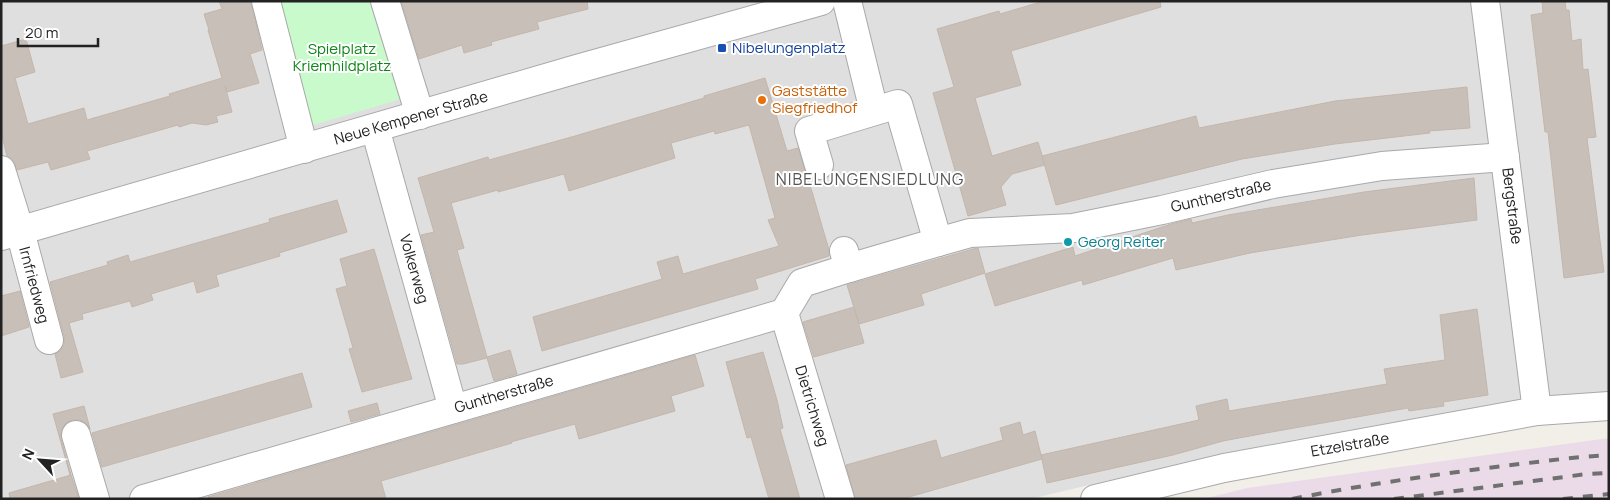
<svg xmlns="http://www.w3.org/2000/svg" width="1610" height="500" viewBox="0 0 1610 500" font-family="Manrope,sans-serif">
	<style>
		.residential { fill: #e0dfdf }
		.industrial { fill: #ebdbe8 }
		.park { fill: #c8facc }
		.building { fill: #c7bfb8; stroke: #c4b6ab }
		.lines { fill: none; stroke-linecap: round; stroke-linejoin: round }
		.street-casing { stroke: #a9a9a9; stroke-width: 30 }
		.street { stroke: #fff; stroke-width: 28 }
		.rail { stroke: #707070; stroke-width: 4; stroke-dasharray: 10 10; stroke-linecap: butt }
		.transit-dot { fill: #1a4fb4; stroke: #fff; stroke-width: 2 }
		.food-dot { fill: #e8710a; stroke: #fff; stroke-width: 2 }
		.culture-dot { fill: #0f9aa8; stroke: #fff; stroke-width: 2 }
		.labels { text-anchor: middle; stroke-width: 4; stroke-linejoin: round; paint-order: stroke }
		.transit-label { font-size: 15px; fill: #164399; stroke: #fff; text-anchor: start }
		.park-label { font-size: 15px; fill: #0c8416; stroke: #fff }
		.food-label { font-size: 15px; fill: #c56008; stroke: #fff; text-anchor: start }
		.street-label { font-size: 15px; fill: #222; stroke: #fff }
		.culture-label { font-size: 15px; fill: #0d838f; stroke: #fff; text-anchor: start }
		.neighbourhood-label { font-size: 16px; letter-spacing: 1px; fill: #555; stroke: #fff }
	</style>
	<rect width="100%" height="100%" fill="#f2efe9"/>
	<polygon class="residential" points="1,1 1609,1 1609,394 1565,395 1502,403 1228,452 1030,499 1,499"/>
	<polygon class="industrial" points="1609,438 1609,499 1203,499 1247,488"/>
	<polygon class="park" points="276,1 376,1 404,98 310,126"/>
	<g class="building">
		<polygon points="219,1 251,1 262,50 250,54 259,83 227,92 225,86 232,112 216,116 218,122 206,125 192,123 179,127 178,125 87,151 90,159 51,170 48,162 17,170 12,159 7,156 1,132 1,46 26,39 35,72 15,78 28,124 84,108 87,120 170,96 169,94 222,78 208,30 209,30 204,14 222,9"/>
		<polygon points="401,1 587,1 588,9 537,22 539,29 491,42 492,45 464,53 462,45 419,59"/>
		<polygon points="1044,1 1160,1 1161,7 1011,51 1021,85 975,98 992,156 1038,142 1045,165 1012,174 1001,187 1006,205 968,216 933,93 954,87 937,29 999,11 1000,14"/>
		<polygon points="1542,1 1565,1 1566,10 1569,10 1572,41 1581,39 1583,70 1588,69 1596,137 1587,138 1604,272 1564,278 1548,132 1545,132 1531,15 1543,13"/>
		<polygon points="765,78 787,151 798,148 813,195 829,250 829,256 755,279 758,289 542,351 533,317 662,279 657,262 678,256 683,274 779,246 768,220 775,218 749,125 715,134 714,131 671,143 675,158 569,191 564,174 498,192 498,190 451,203 464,248 457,250 487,357 510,350 517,374 494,381 487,358 463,364 457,364 421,235 434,232 418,178 488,157 489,160 575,136 704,98 704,96"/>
		<polygon points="1467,87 1470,128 1429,131 1430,133 1335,144 1242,159 1056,205 1042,156 1196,116 1199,128 1335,101"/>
		<polygon points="1474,178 1477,220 1362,235 1250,253 1176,270 1173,258 1083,285 1082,280 995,306 985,274 1073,247 1075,256 1171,224 1191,219 1192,223 1228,215 1364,192"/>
		<polygon points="337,200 347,232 279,253 280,256 216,275 219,286 197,293 194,281 151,294 153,300 132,307 130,301 82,314 83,319 69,323 83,372 61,378 55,354 60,351 64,345 64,336 50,282 108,265 107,262 128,255 130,262 270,222 269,219"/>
		<polygon points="978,248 985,273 921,294 924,305 859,324 847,285 973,249"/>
		<polygon points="374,249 412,379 362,392 349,349 353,348 336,289 347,286 340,259"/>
		<polygon points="20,291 29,327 1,336 1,296"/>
		<polygon points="854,307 864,343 814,357 803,322"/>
		<polygon points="1477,309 1488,395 1443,402 1444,406 1409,411 1408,408 1266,433 1223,441 1173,455 1047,483 1041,455 1042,459 902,499 855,499 846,465 936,440 941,458 1003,440 1000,428 1020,422 1023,435 1035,431 1041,455 1199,420 1196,406 1227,399 1229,411 1387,384 1384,369 1445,360 1440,315"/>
		<polygon points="763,352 777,400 783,428 780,429 800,499 769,499 751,437 747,438 726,362"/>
		<polygon points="695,355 704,386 671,396 675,411 579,439 575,424 511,442 512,443 381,481 386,499 208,499 208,497"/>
		<polygon points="302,373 312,407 102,467 92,433"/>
		<polygon points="377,403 380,414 351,422 348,411"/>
		<polygon points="84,406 90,429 86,423 80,420 72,420 65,424 61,432 61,439 71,475 70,475 53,414"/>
		<polygon points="71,475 79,499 10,499 9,493"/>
	</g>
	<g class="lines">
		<defs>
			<g id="street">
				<polyline points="266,1 304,149"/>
				<polyline points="385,1 420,115"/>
				<polyline points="847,1 874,111"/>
				<polyline points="1485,1 1537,411"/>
				<polyline points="375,128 453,409"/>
				<polyline points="819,165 809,131 898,104 938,242 849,268 844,251"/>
				<polyline points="1,170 20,231 49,340"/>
				<polyline points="1,236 577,69 821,1"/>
				<polyline points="938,242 970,233 1073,228 1162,210 1273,184 1382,166 1505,157"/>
				<polyline points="784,313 840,499"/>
				<polyline points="76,435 95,499"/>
				<polyline points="144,499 784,313 802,283 849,268"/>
				<polyline points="1095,499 1224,468 1537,411 1609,406"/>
			</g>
		</defs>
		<use href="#street" class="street-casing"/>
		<use href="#street" class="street"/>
		<g class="rail">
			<path d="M1292 499C1362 485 1432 475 1503 466 1538 462 1573 457 1609 455"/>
			<polyline points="1394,499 1587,474 1609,473"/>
			<polyline points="1563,499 1609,494"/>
		</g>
	</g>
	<rect class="transit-dot" x="717" y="43" width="10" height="10" rx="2.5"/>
	<circle class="food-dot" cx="762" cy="100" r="5"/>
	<circle class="culture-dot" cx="1068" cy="242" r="5"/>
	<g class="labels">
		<g class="transit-label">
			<text x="732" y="53">Nibelungenplatz</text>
		</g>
		<g class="park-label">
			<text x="342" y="54">Spielplatz<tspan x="342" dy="17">Kriemhildplatz</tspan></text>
		</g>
		<g class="food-label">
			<text x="772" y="96">Gaststätte<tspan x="772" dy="17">Siegfriedhof</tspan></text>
		</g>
		<g class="street-label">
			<text transform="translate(411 118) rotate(-16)" y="5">Neue Kempener Straße</text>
			<text transform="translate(1221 196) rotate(-13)" y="5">Guntherstraße</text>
			<text transform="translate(1512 206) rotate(83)" y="5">Bergstraße</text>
			<text transform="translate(414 269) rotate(74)" y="5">Volkerweg</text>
			<text transform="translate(34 285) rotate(75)" y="5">Irnfriedweg</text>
			<text transform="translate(504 394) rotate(-16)" y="5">Guntherstraße</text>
			<text transform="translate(812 406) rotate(73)" y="5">Dietrichweg</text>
			<text transform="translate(1350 445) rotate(-10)" y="5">Etzelstraße</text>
		</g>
		<g class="culture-label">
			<text x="1078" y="247">Georg Reiter</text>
		</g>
		<g class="neighbourhood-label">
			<text x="870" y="185">NIBELUNGENSIEDLUNG</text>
		</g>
	</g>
	<rect width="1610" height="500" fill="none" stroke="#222222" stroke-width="5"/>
	<g transform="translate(40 460) rotate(296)" stroke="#ffffff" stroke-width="4" paint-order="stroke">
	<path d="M0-4L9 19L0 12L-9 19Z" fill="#222222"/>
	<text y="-8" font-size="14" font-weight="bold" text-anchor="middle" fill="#222222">N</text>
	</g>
	<path d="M18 38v8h80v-8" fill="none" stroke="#222222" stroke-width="2.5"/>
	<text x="25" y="38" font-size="15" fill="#222222" stroke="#ffffff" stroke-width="4" paint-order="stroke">20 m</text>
</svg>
